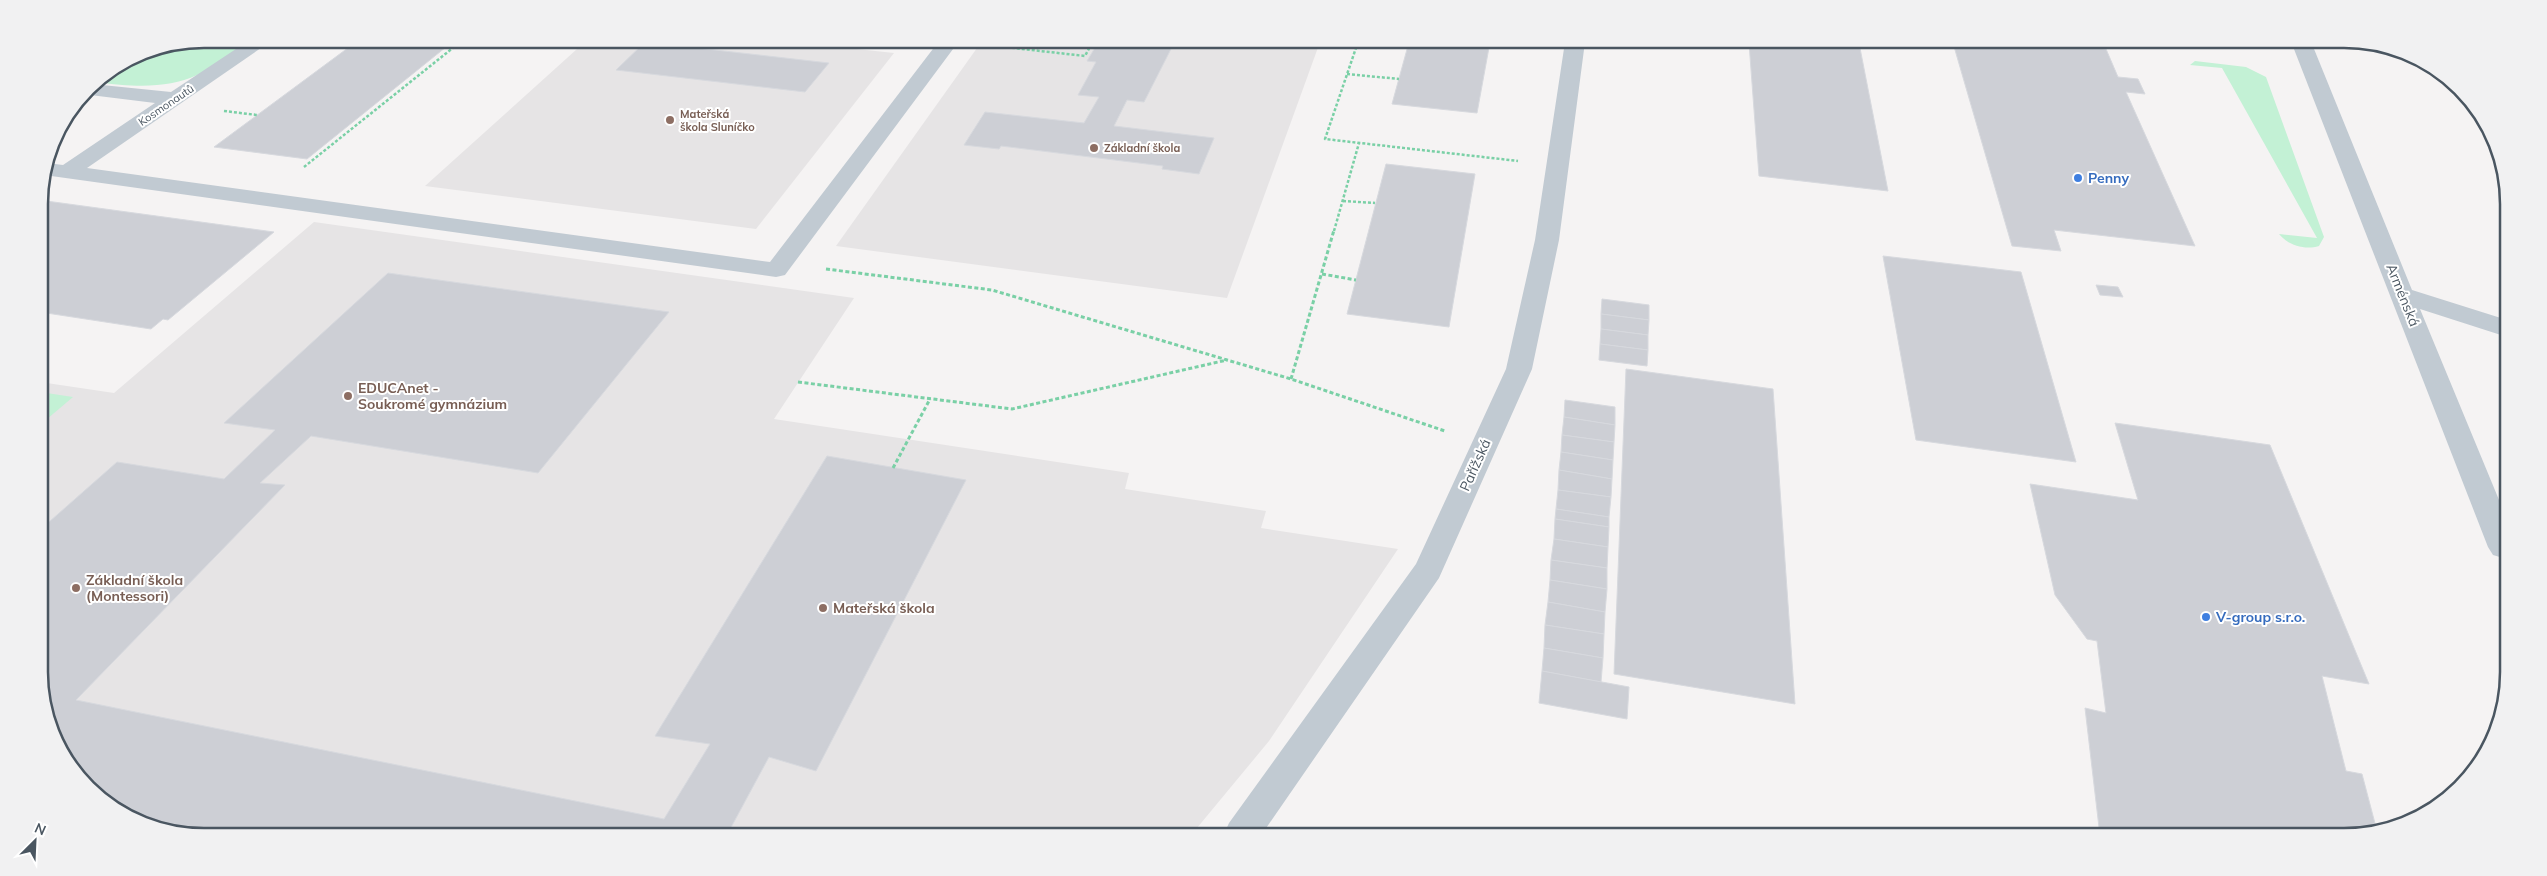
<svg xmlns="http://www.w3.org/2000/svg" width="2547" height="876" viewBox="0 0 2547 876" font-family="Mulish,sans-serif">
	<style>
		.education { fill: #e6e4e5 }
		.green { fill: #c3f1d5 }
		.building { fill: #cdcfd5; stroke: #d7d9de }
		.lines { fill: none; stroke-linecap: round; stroke-linejoin: round }
		.path-far1 { stroke: #7ad0a6; stroke-width: 2.5; stroke-dasharray: 3 2; stroke-linecap: butt }
		.path { stroke: #7ad0a6; stroke-width: 3; stroke-dasharray: 4 2.5; stroke-linecap: butt }
		.minor { fill: #c1cad2; fill-rule: evenodd }
		.education-dot { fill: #8d6e63; stroke: #fff; stroke-width: 2 }
		.shop-dot { fill: #3f7fe0; stroke: #fff; stroke-width: 2 }
		.labels { text-anchor: middle; stroke-width: 4; stroke-linejoin: round; paint-order: stroke }
		.far-street-label { font-size: 11px; fill: #4a5661; stroke: #fff }
		.far-education-label { font-size: 11px; font-weight: bold; fill: #785e54; stroke: #fff; text-anchor: start }
		.shop-label { font-size: 14px; font-weight: bold; fill: #366cbe; stroke: #fff; text-anchor: start }
		.street-label { font-size: 14px; fill: #4a5661; stroke: #fff }
		.education-label { font-size: 14px; font-weight: bold; fill: #785e54; stroke: #fff; text-anchor: start }
		.rim { fill: none; stroke: #4a5661; stroke-width: 2.5 }
	</style>
	<rect width="100%" height="100%" fill="#f5f3f3"/>
	<g class="education">
		<polygon points="587,40 773,40 894,53 756,229 425,186"/>
		<polygon points="982,41 1320,42 1227,298 836,246"/>
		<polygon points="314,222 854,298 774,419 1129,473 1125,489 1266,511 1261,528 1398,549 1269,741 1192,834 161,832 112,810 80,781 42,704 40,382 114,393"/>
	</g>
	<g class="green">
		<path d="M204 39H257C194 83 172 92 94 82L141 51Z"/>
		<path d="M2195 61 2246 67 2266 77 2324 237 2319 246C2305 250 2289 246 2279 234L2317 238 2222 68 2190 65Z"/>
		<polygon points="40,392 73,397 40,425"/>
	</g>
	<g class="building">
		<polygon points="360,39 426,39 451,43 307,159 214,147"/>
		<polygon points="1099,41 1175,41 1144,102 1127,100 1114,126 1214,138 1199,174 1162,169 1163,166 1001,146 999,149 964,145 985,112 1084,123 1099,97 1078,95 1096,62 1087,61"/>
		<polygon points="645,42 829,63 805,92 616,70"/>
		<polygon points="1409,42 1490,42 1477,113 1392,104"/>
		<polygon points="1749,43 1859,43 1888,191 1759,176"/>
		<polygon points="1953,43 2053,44 2106,49 2118,77 2138,79 2145,94 2126,92 2195,246 2054,230 2061,251 2012,246"/>
		<polygon points="1386,164 1475,174 1449,327 1347,314"/>
		<polygon points="39,200 274,232 168,320 163,319 151,329 40,312"/>
		<polygon points="1883,256 2021,272 2076,462 1916,440"/>
		<polygon points="388,273 669,312 538,473 311,436 260,483 285,485 76,700 664,819 710,744 655,736 827,456 966,480 816,771 769,757 728,833 161,832 112,810 80,781 42,704 41,529 117,462 224,479 275,430 224,423"/>
		<polygon points="2096,285 2118,287 2123,297 2100,295"/>
		<polygon points="1602,299 1649,305 1649,320 1601,314"/>
		<polygon points="1601,314 1649,320 1648,335 1601,329"/>
		<polygon points="1601,329 1648,335 1648,350 1600,344"/>
		<polygon points="1600,344 1648,350 1647,366 1599,360"/>
		<polygon points="1626,369 1773,389 1795,704 1614,674"/>
		<polygon points="1565,400 1615,407 1615,425 1564,417"/>
		<polygon points="1564,417 1615,425 1614,442 1562,435"/>
		<polygon points="2115,423 2270,445 2369,684 2322,676 2346,771 2362,774 2377,831 2354,837 2100,836 2085,708 2106,713 2097,641 2087,639 2055,595 2030,484 2138,500"/>
		<polygon points="1562,435 1614,442 1613,460 1561,452"/>
		<polygon points="1561,452 1613,460 1612,479 1559,470"/>
		<polygon points="1559,470 1612,479 1611,497 1558,490"/>
		<polygon points="1558,490 1611,497 1609,517 1556,509"/>
		<polygon points="1556,509 1609,517 1609,527 1555,519"/>
		<polygon points="1555,519 1609,527 1608,547 1554,539"/>
		<polygon points="1554,539 1608,547 1607,568 1551,560"/>
		<polygon points="1551,560 1607,568 1607,589 1550,580"/>
		<polygon points="1550,580 1607,589 1605,612 1548,602"/>
		<polygon points="1548,602 1605,612 1604,634 1545,625"/>
		<polygon points="1545,625 1604,634 1603,658 1544,648"/>
		<polygon points="1544,648 1603,658 1601,682 1542,671"/>
		<polygon points="1542,671 1629,687 1627,719 1539,703"/>
	</g>
	<g class="lines">
		<g class="path-far1">
			<polyline points="881,41 896,47"/>
			<polyline points="1358,42 1325,139 1518,161"/>
			<polyline points="987,45 1085,56 1093,41"/>
			<polyline points="146,59 164,47"/>
			<polyline points="1347,74 1399,79"/>
			<polyline points="224,111 257,115"/>
			<polyline points="304,167 464,39"/>
			<polyline points="1343,201 1375,203"/>
			<polyline points="1334,231 1359,143"/>
		</g>
		<g class="path">
			<polyline points="826,269 992,290 1291,379 1445,431"/>
			<polyline points="1322,274 1356,280"/>
			<polyline points="1291,379 1334,230"/>
			<polyline points="798,382 1012,409 1227,360"/>
			<polyline points="893,468 930,399"/>
		</g>
		<g class="minor">
			<polygon points="251,39 274,39 87,168 770,262 939,41 959,41 785,275 776,277 44,175 47,163 63,165 155,103 82,94 92,84 171,92"/>
			<polygon points="1565,42 1585,42 1559,240 1532,369 1439,578 1262,834 1224,834 1229,823 1416,564 1506,369 1535,240"/>
			<polygon points="2292,44 2312,44 2412,290 2504,319 2504,336 2420,309 2504,512 2503,558 2493,555 2488,547"/>
		</g>
	</g>
	<g class="education-dot">
		<circle cx="670" cy="120" r="5"/>
		<circle cx="1094" cy="148" r="5"/>
		<circle cx="348" cy="396" r="5"/>
		<circle cx="76" cy="588" r="5"/>
		<circle cx="823" cy="608" r="5"/>
	</g>
	<g class="shop-dot">
		<circle cx="2078" cy="178" r="5"/>
		<circle cx="2206" cy="617" r="5"/>
	</g>
	<g class="labels">
		<g class="far-street-label">
			<text transform="translate(166 105) rotate(-34)" y="4">Kosmonautů</text>
		</g>
		<g class="far-education-label">
			<text x="680" y="118">Mateřská<tspan x="680" dy="13">škola Sluníčko</tspan></text>
			<text x="1104" y="152">Základní škola</text>
		</g>
		<g class="shop-label">
			<text x="2088" y="183">Penny</text>
			<text x="2216" y="622">V-group s.r.o.</text>
		</g>
		<g class="street-label">
			<text transform="translate(2403 295) rotate(68)" y="5">Arménská</text>
			<text transform="translate(1475 465) rotate(-66)" y="5">Pařížská</text>
		</g>
		<g class="education-label">
			<text x="358" y="393">EDUCAnet -<tspan x="358" dy="16">Soukromé gymnázium</tspan></text>
			<text x="86" y="585">Základní škola<tspan x="86" dy="16">(Montessori)</tspan></text>
			<text x="833" y="613">Mateřská škola</text>
		</g>
	</g>
	<path d="M0 0H2547V876H0ZM204 48H2344A156 156 0 0 1 2500 204V672A156 156 0 0 1 2344 828H204A156 156 0 0 1 48 672V204A156 156 0 0 1 204 48Z" fill="#f1f1f2" fill-rule="evenodd"/>
	<path class="rim" d="M204 48H2344A156 156 0 0 1 2500 204V672A156 156 0 0 1 2344 828H204A156 156 0 0 1 48 672V204A156 156 0 0 1 204 48Z"/>
	<g transform="translate(35 841) rotate(24)" stroke="#ffffff" stroke-width="4" paint-order="stroke">
	<path d="M0-4L9 19L0 12L-9 19Z" fill="#4a5661"/>
	<text y="-8" font-size="14" font-weight="bold" text-anchor="middle" fill="#4a5661">N</text>
	</g>
</svg>
